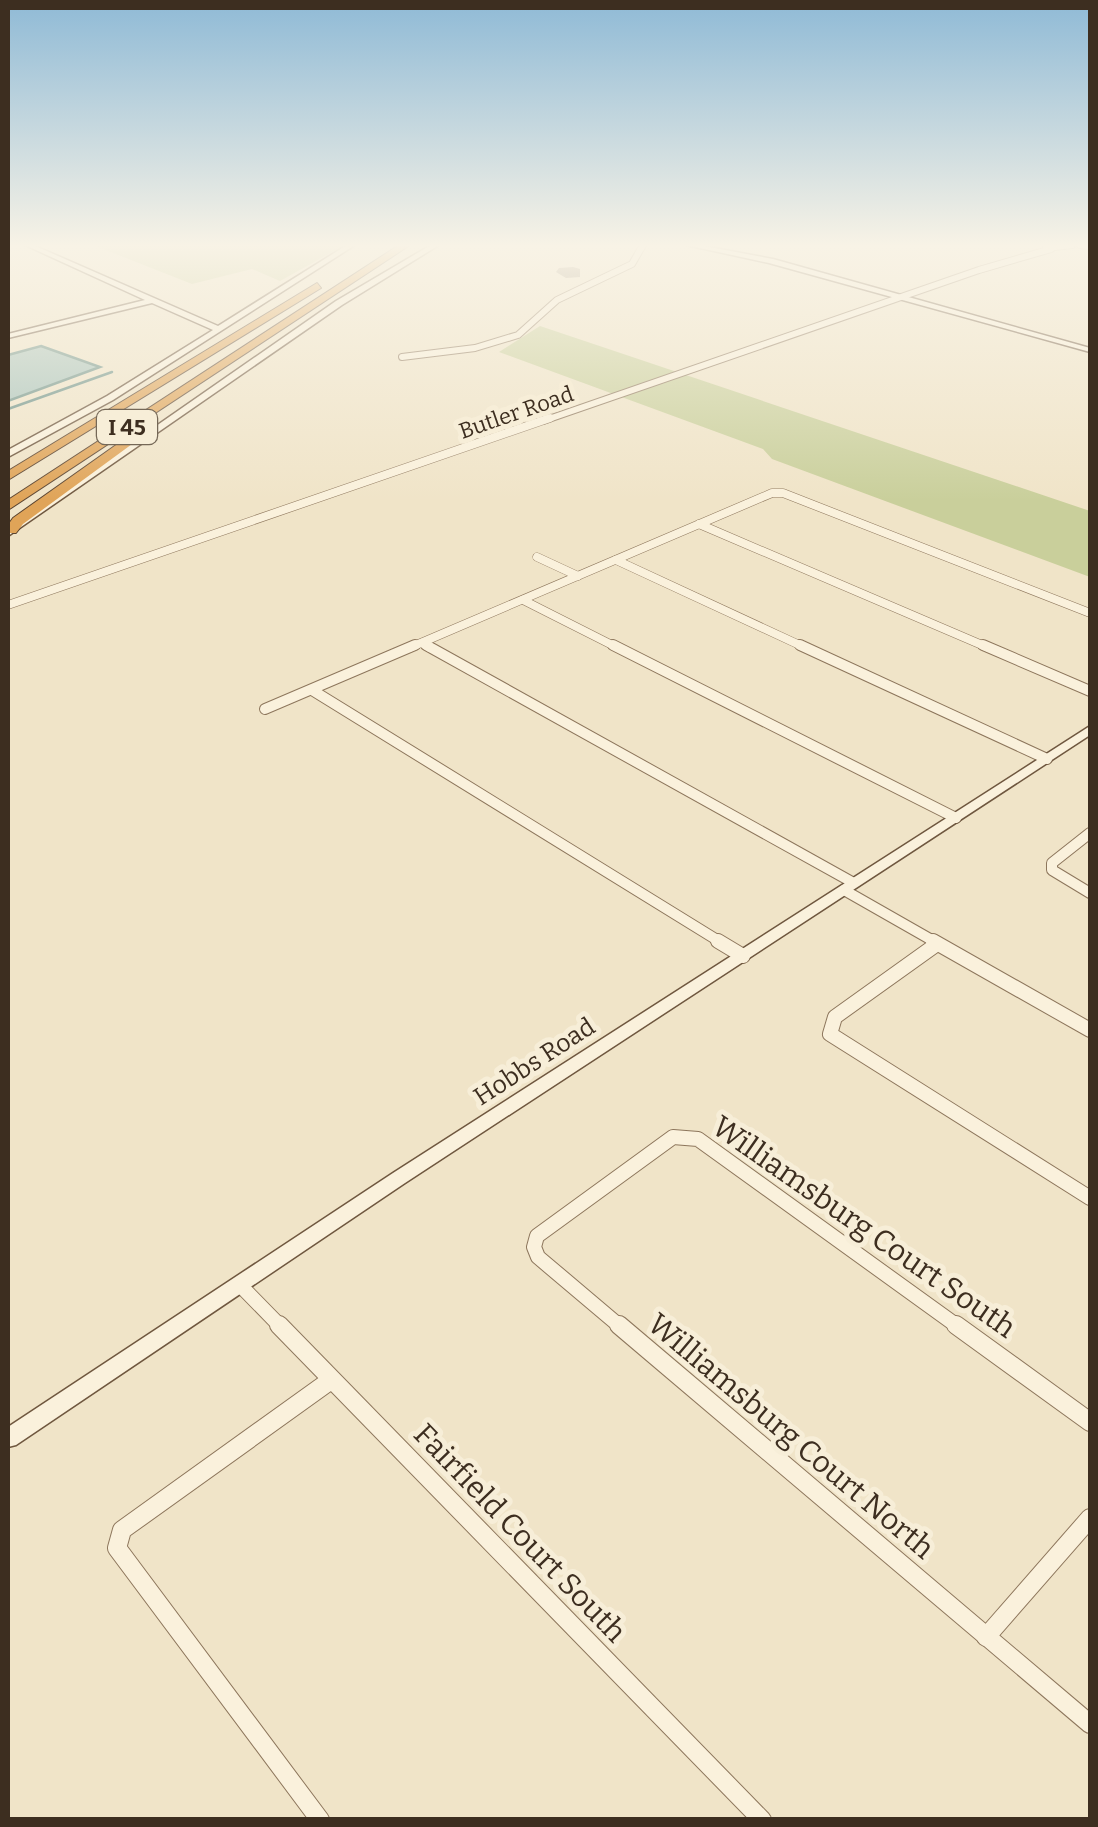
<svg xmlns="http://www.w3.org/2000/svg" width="1098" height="1827" viewBox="0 0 1098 1827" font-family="Bitter,serif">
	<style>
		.green { fill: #c9cf9b }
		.water { fill: #a9c4bc; stroke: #6f938a; stroke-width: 2.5 }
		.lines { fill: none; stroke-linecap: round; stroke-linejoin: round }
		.stream { stroke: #6f938a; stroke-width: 2.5 }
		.taxiway { fill: #968974; fill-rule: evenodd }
		.street-far4-casing { stroke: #8d765c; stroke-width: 8 }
		.street-far3-casing { stroke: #8d765c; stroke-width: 9 }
		.street-far2-casing { stroke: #8d765c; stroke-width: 12 }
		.street-far1-casing { stroke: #8d765c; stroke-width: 16 }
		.street-casing { stroke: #8d765c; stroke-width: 20 }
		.secondary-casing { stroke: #6f573f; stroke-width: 3 }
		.primary-casing { stroke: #5b4430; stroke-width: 2 }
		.highway-casing { stroke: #5b4430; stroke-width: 2 }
		.street-far4 { stroke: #faf1dc; stroke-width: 6 }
		.street-far3 { stroke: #faf1dc; stroke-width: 8 }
		.street-far2 { stroke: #faf1dc; stroke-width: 10 }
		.street-far1 { stroke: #faf1dc; stroke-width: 14 }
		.street { stroke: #faf1dc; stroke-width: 18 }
		.secondary { fill: #faf1dc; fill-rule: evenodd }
		.primary { fill: #f3d9a0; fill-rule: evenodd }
		.highway { fill: #e0a458; fill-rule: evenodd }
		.labels { text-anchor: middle; stroke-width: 10; stroke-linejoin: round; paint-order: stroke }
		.far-street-label { font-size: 22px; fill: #3d2e20; stroke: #f7eed8 }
		.shield { fill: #f7eed8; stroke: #756857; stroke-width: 2.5 }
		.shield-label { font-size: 22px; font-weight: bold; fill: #3d2e20 }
		.street-label { font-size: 25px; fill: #3d2e20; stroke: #f7eed8 }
		.near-street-label { font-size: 30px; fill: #3d2e20; stroke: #f7eed8 }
	</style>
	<rect width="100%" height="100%" fill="#f0e4c8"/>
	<g class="green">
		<polygon points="93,245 336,245 341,247 280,281 252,269 192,284"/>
		<polygon points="540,326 1090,511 1090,577 772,459 763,449 499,352"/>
	</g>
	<polygon class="water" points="41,346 100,367 8,401 8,355"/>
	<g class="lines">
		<polyline class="stream" points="8,409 112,372"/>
		<polygon class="taxiway" points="573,267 580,269 580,277 566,278 556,272 559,268"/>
		<defs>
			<g id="street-far4">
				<polyline points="1080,245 1090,246"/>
				<polyline points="1046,248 1072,245"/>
				<polyline points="402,357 475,348 518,335 557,300 632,264 643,245"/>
				<polyline points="543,421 979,270 1051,249"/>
			</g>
			<g id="street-far3">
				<polyline points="699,524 989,648"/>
				<polyline points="537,557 578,576"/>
				<polyline points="616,560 806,648"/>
				<polyline points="523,600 618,648"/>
				<polyline points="8,605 550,418"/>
				<polyline points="422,643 430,648"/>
				<polyline points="409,648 772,493 783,493 1090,613"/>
			</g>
			<g id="street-far2">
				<polyline points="426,645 852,882"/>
				<polyline points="613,645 956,818"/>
				<polyline points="800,645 1047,759"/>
				<polyline points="983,645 1090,691"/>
				<polyline points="312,690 722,943"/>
				<polyline points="265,709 415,645"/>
				<polyline points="1090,833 1052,863 1052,870 1090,893"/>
				<polyline points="844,890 937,943"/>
			</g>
			<g id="street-far1">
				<polyline points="718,941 743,956"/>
				<polyline points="933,941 1090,1030"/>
				<polyline points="937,944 835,1017 830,1034 1090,1198"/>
				<polyline points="240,1285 282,1328"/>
				<polyline points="622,1328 538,1257 534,1247 537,1236 673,1137 698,1139 960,1328"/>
			</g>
			<g id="street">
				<polyline points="279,1325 762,1820"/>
				<polyline points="619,1325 1090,1724"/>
				<polyline points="956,1325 1090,1422"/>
				<polyline points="986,1637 1090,1518"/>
				<polyline points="320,1820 117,1548 122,1530 331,1380"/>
			</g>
			<g id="secondary">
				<polygon points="25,245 33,245 218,326 347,245 355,245 113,400 8,457 8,450 107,396 213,330 152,303 8,338 8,334 145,300"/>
				<polygon points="431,245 439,245 342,305 8,536 8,529 336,301"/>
				<polygon points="686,245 699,245 773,259 1090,348 1090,352 769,263"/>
				<polygon points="1090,726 1090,735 405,1183 16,1445 8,1447 8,1427 393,1173"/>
			</g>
			<polygon id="primary" points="344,245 352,245 353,246 349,248"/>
			<g id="highway">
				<polygon points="399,245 410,245 8,510 8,500"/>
				<polygon points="317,283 321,288 8,480 8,471"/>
				<polygon points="133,433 143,436 23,524 16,533 8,533 8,525 13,518"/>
			</g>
		</defs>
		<use href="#street-far4" class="street-far4-casing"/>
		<use href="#street-far3" class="street-far3-casing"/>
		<use href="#street-far2" class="street-far2-casing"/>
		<use href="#street-far1" class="street-far1-casing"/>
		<use href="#street" class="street-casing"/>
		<use href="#secondary" class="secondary-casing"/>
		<use href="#primary" class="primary-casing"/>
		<use href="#highway" class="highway-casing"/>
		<use href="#street-far4" class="street-far4"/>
		<use href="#street-far3" class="street-far3"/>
		<use href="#street-far2" class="street-far2"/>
		<use href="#street-far1" class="street-far1"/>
		<use href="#street" class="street"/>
		<use href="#secondary" class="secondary"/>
		<use href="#primary" class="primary"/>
		<use href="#highway" class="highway"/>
	</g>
	<linearGradient id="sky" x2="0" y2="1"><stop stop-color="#8fbad6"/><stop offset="0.49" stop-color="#f8f3e6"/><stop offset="1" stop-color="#f8f3e6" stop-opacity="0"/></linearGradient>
	<rect width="1098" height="501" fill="url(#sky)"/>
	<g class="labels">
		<g class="far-street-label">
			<text transform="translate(516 412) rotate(-19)" y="8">Butler Road</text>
		</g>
		<rect class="shield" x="97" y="410" width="60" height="34" rx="8"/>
		<g class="shield-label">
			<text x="127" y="435">I 45</text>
		</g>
		<g class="street-label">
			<text transform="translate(534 1061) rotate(-33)" y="9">Hobbs Road</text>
		</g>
		<g class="near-street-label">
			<text transform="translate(864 1227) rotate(35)" y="10">Williamsburg Court South</text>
			<text transform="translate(791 1436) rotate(40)" y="10">Williamsburg Court North</text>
			<text transform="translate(520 1533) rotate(46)" y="10">Fairfield Court South</text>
		</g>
	</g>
	<rect width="1098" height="1827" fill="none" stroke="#3d2e20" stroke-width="20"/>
</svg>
